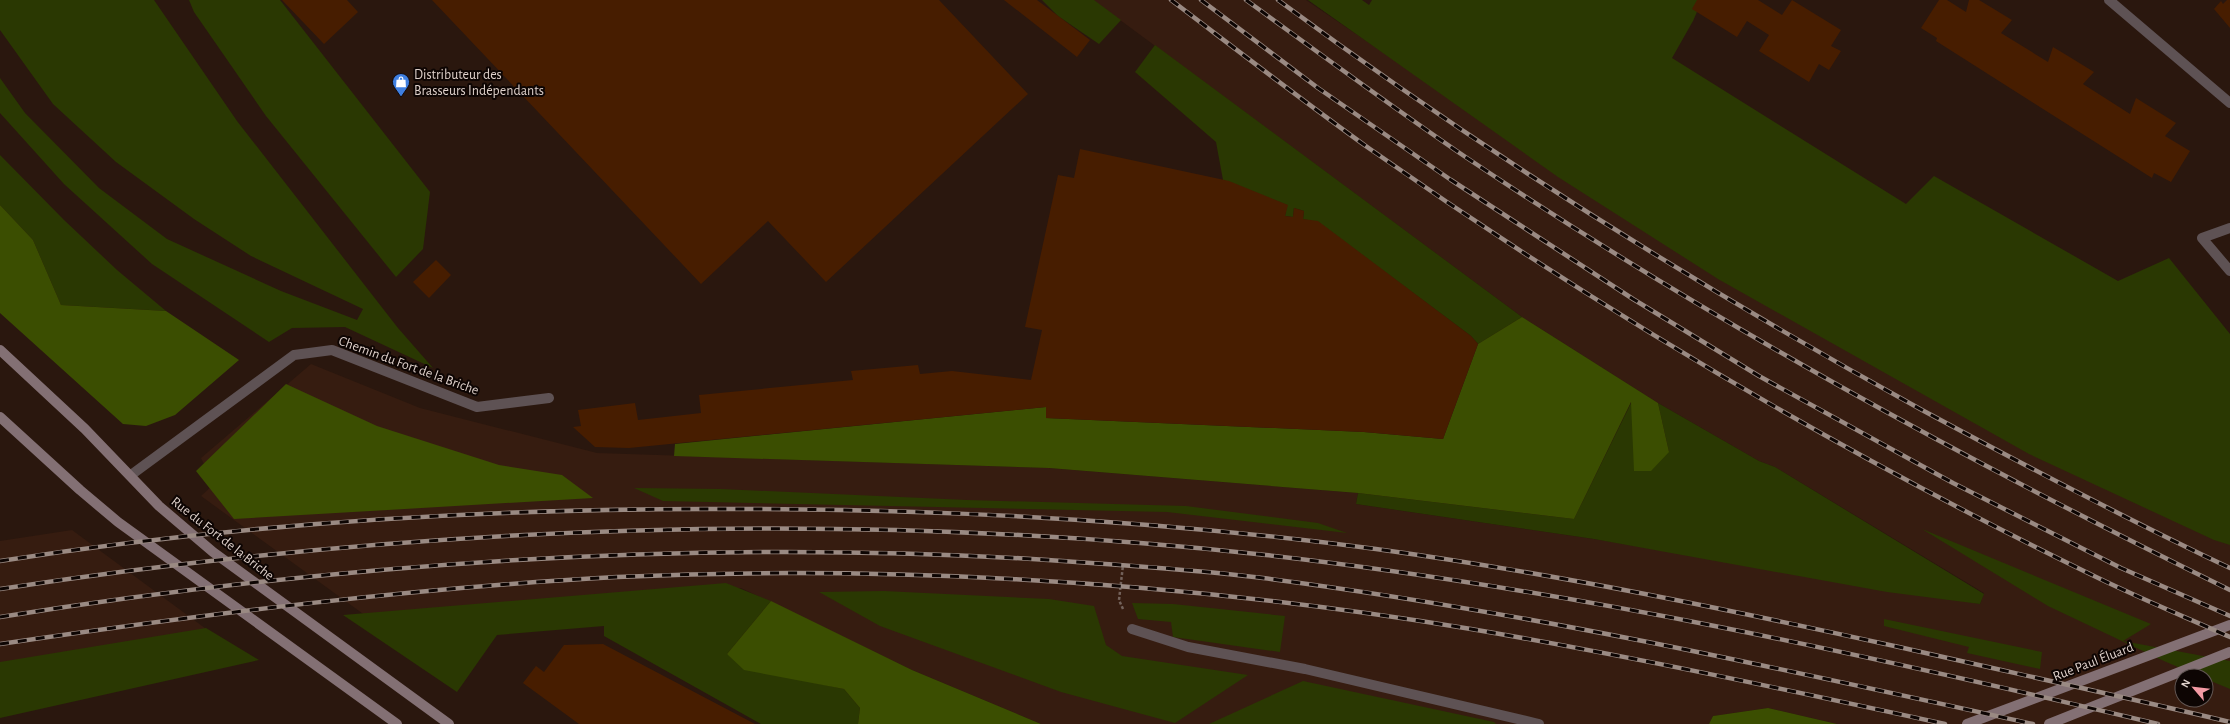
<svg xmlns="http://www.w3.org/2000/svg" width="2230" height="724" viewBox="0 0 2230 724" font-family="'Alegreya Sans',sans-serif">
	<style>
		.built { fill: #361c10; fill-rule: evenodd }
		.green { fill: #2a3802 }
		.forest { fill: #3b4e01 }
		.building { fill: #471d00 }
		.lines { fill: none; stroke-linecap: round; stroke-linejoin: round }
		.path { stroke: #73625b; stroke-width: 2.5; stroke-dasharray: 3 2; stroke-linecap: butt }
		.service { stroke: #5e5254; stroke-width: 10 }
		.secondary { stroke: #837074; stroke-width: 10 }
		.rail-casing { stroke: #9a8a83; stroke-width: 4.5 }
		.rail { stroke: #0d0503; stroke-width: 3; stroke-dasharray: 9; stroke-linecap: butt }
		.labels { text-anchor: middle; stroke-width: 4; stroke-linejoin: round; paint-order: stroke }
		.poi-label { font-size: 14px; fill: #ded0ca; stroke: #0d0503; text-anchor: start }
		.street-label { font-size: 14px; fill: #ded0ca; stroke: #0d0503 }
	</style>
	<rect width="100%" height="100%" fill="#2a170e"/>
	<g class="built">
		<path d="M1093 0H1306L1658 239 2230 535V724H1837L1768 708 1713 716 1709 724H1041L912 670 741 588 498 629 458 683 201 496 214 484 201 458 311 364 420 408 597 453 1049 468 1358 493 1356 504 1594 539 1980 604 1984 593 1775 467 1759 461 1658 403 1522 317ZM2182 676H2206V700H2182Z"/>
		<polygon points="72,530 221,640 0,677 0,541"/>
	</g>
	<g class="green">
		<polygon points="0,0 154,0 237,121 398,328 433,368 345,327 292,328 269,342 152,264 64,184 0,113 0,78 25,113 99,188 167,239 281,291 357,320 363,309 251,256 194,219 116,162 53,104 0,30"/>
		<polygon points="189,0 280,0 430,192 423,249 396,277 266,116 194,12"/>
		<polygon points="1042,0 1094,0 1121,20 1099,44 1058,16"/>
		<polygon points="1308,0 1362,0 1369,5 1372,0 1702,0 1693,21 1672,58 1906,204 1934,176 2118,281 2169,258 2230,334 2230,545 2214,540 2029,454 1718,279 1558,177"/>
		<polygon points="1155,45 1522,317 1478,344 1471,336 1318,222 1303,219 1304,211 1294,208 1293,217 1285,216 1287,205 1223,180 1216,142 1135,72"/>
		<polygon points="0,155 64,220 117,270 166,311 61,305 33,240 0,205"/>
		<polygon points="1632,401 1669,452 1658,403 1759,461 1775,467 1984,594 1980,604 1887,592 1594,539 1356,504 1358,493 1574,519"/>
		<polygon points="634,488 721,489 967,500 1186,506 1318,523 1347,533 1167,512 663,501"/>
		<polygon points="1922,529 2151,624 2123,641 2230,661 2230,689 2206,679 2206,676 2199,676 2164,661 2048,606"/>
		<polygon points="726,583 771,601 727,654 806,681 844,689 860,708 858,724 761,724 604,636 604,626 497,635 457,692 343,615"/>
		<polygon points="884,591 1049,599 1094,606 1106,645 1122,656 1248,675 1175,723 1061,692 880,626 819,592"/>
		<polygon points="1132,603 1173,604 1285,616 1280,652 1173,637 1171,622 1138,619"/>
		<polygon points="1884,619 2042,652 2040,669 1967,653 1969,647 1884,626"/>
		<polygon points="206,628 259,660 0,718 0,662"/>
		<polygon points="1303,681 1494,722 1496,724 1209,724"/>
	</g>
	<g class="forest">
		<polygon points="0,205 33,240 61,305 166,311 239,360 175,415 146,426 123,424 0,313"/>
		<polygon points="1522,317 1658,403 1669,452 1651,471 1634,471 1631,402 1574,519 1358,493 1049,468 674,456 675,444 1046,407 1046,418 1364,432 1443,439 1478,344"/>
		<polygon points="286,384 377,426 499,465 562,475 593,498 234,519 196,471"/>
		<polygon points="771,601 912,670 1041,724 858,724 860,708 844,689 744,670 727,654"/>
		<polygon points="1768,708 1837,724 1709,724 1713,716"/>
	</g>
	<g class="building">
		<polygon points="282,0 347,0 358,12 324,44"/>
		<polygon points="432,0 939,0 1028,94 826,282 768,221 701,284"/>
		<polygon points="1004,0 1037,0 1090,40 1077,57"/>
		<polygon points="1697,0 1758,0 1782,15 1792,0 1841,30 1831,46 1841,51 1829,70 1819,64 1809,82 1759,51 1769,35 1747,21 1737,37 1692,9"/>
		<polygon points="1939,0 1947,0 1966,12 1969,0 1979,0 2012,20 2001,33 2048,62 2053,47 2068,56 2094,72 2083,84 2130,114 2136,98 2176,123 2165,136 2190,151 2171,182 2154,173 2152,178 1936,41 1937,38 1921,28"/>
		<polygon points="2227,0 2230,0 2230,28 2214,9 2221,1 2223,4"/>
		<polygon points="1080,149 1229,181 1288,205 1285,216 1293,217 1294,208 1304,211 1303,219 1318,221 1471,336 1478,344 1443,439 1364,432 1046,418 1046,407 629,448 595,447 573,427 581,426 578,410 635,403 638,420 701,413 699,395 853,380 851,371 918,365 920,374 952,371 1031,380 1042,330 1025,327 1058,175 1074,178"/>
		<polygon points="436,260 451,275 429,298 413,282"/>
		<polygon points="603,644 755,724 579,724 523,683 536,666 544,672 564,645"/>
	</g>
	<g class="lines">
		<polyline class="path" points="1123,609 1119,600 1123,565"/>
		<g class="service">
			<polyline points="2109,0 2230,103"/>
			<polyline points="2230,228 2202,238 2230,271"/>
			<polyline points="131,475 294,355 332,350 477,407 549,398"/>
			<polyline points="1132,629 1188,647 1305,669 1539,724"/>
		</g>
		<g class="secondary">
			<polyline points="0,350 85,429 159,506 213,552 449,724"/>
			<polyline points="0,417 80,490 118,522 397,724"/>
			<polyline points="1967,724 2230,625"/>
			<polyline points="2049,724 2230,652"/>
		</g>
		<defs>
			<g id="rail">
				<path d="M1171 0C1237 50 1303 101 1370 149 1598 309 1838 451 2088 573 2134 596 2183 616 2230 637"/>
				<polyline points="1201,0 1318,88 1451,180 1633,299 1759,376 1953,483 2121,568 2230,616"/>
				<path d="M1246 0C1319 53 1392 107 1467 158 1710 321 1967 461 2230 590"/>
				<path d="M1278 0C1483 152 1699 287 1922 410 2024 465 2126 519 2230 568"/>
				<path d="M0 561C235 524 473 509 710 509 933 508 1156 520 1376 549 1552 573 1726 609 1899 647 2009 672 2120 696 2230 722"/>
				<path d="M0 589C418 525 845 509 1266 555 1567 589 1864 654 2158 724"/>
				<path d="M0 617C346 562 698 538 1048 560 1120 565 1192 569 1263 578 1522 611 1778 668 2033 724"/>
				<path d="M0 644C205 614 411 588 617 577 748 571 880 572 1011 579 1165 587 1319 604 1471 629 1630 656 1788 690 1945 724"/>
			</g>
		</defs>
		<use href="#rail" class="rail-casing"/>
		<use href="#rail" class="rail"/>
	</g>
	<defs>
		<symbol id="shop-pin" viewBox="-11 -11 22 30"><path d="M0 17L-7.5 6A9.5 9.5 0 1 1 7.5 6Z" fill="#3f7fe0" stroke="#0d0503"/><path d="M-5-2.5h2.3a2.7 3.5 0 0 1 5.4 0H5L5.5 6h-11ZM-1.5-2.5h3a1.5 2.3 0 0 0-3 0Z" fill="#fff"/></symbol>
	</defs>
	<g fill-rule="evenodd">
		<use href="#shop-pin" x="391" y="72" width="20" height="27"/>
	</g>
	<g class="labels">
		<g class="poi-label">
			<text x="414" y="79">Distributeur des<tspan x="414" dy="16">Brasseurs Indépendants</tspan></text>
		</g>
		<g class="street-label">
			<text transform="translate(409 365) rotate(20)" y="5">Chemin du Fort de la Briche</text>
			<text transform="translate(223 538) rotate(38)" y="5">Rue du Fort de la Briche</text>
			<text transform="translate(2093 661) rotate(-21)" y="5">Rue Paul Éluard</text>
		</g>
	</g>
	<g transform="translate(2194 688) rotate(298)"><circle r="19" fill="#0d0503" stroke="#615653"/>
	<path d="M0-3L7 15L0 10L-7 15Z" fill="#f49aa4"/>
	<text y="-6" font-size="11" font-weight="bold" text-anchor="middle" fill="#ded0ca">N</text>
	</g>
</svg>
